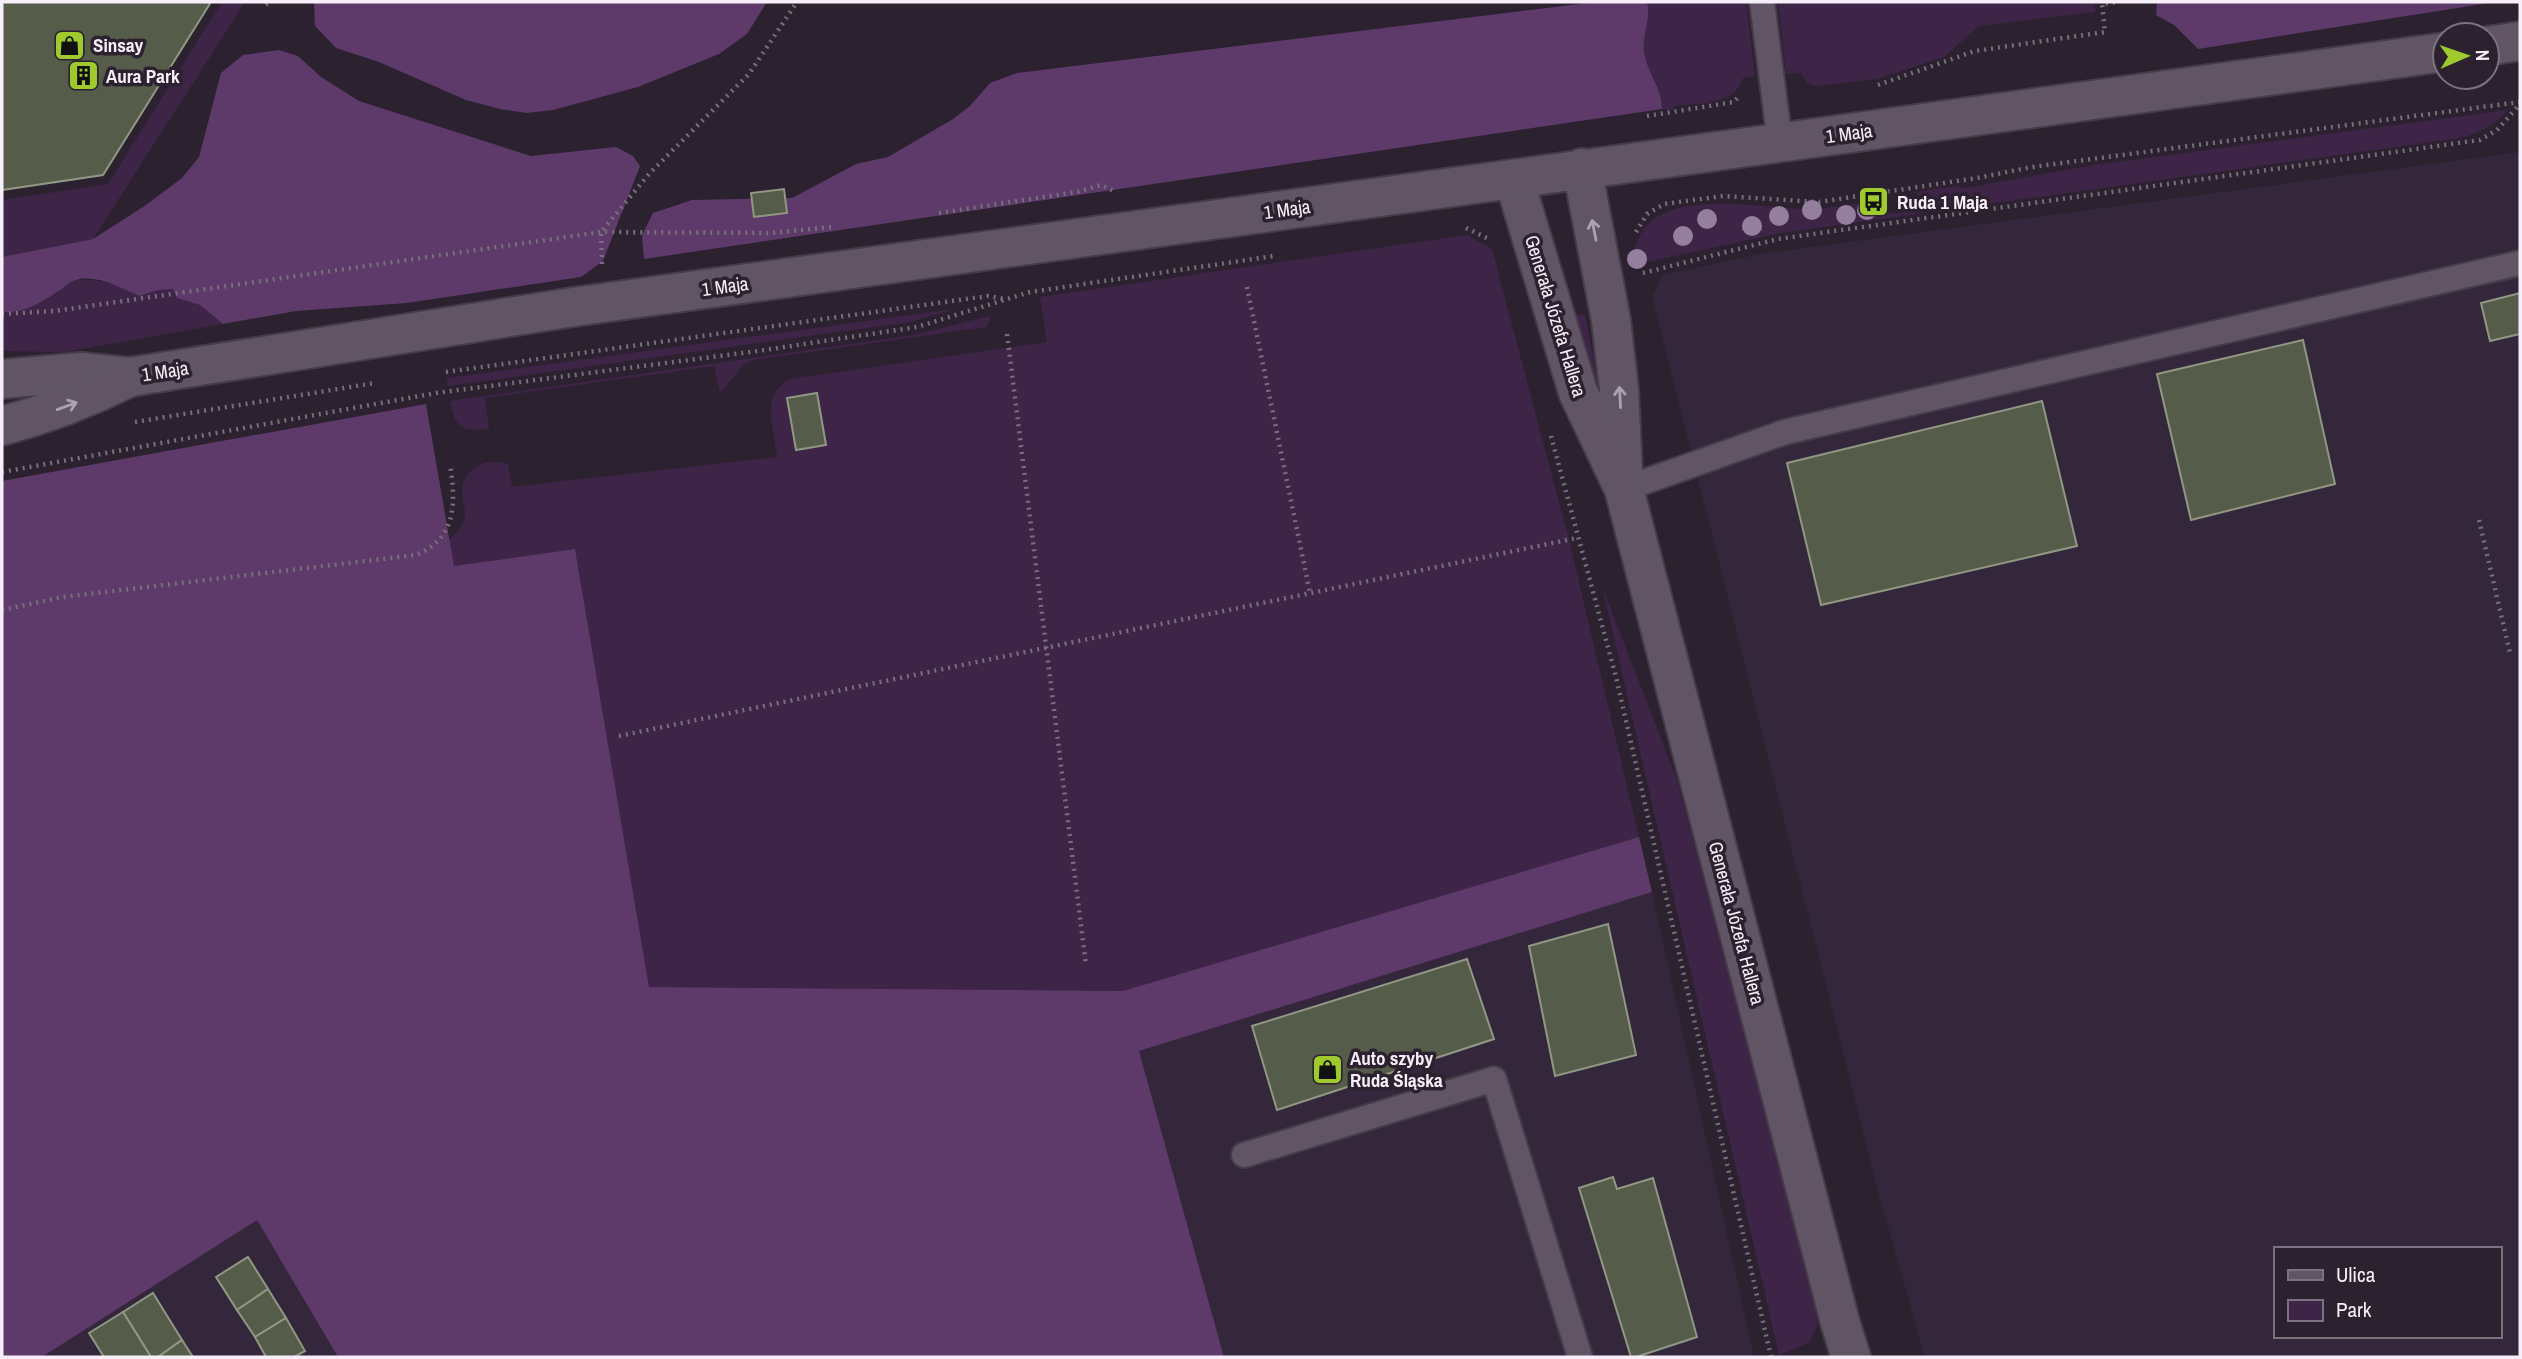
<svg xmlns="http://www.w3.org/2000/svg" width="2522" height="1359" viewBox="0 0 2522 1359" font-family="'Archivo Narrow',sans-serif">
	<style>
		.built { fill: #35273b; fill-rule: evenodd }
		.green { fill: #3e2548 }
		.forest { fill: #5e3a6b }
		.building { fill: #555c4a; stroke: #909884; stroke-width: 2 }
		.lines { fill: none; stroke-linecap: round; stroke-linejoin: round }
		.lane-casing { stroke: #463c49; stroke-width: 28 }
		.secondary-casing { stroke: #463c49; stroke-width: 42 }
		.path { stroke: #786f7c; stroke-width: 4.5; stroke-dasharray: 2 5; stroke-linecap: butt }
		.lane { stroke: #615565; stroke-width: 24 }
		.secondary { stroke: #615565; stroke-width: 38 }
		.tree { fill: #957f9f }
		.oneway { stroke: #aca2af }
		.labels { text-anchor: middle; stroke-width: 7; stroke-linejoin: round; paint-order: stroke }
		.poi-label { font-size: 19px; font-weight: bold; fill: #f6eff9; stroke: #2b212f; text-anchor: start }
		.street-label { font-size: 19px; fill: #f6eff9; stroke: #2b212f }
	</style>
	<rect width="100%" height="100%" fill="#2b212f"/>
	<g class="built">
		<path d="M2520 152V1357H1925L1879 1195 1652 297 1663 275 1760 254ZM2275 1249H2499V1336H2275Z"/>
		<polygon points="1652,892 1754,1357 1224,1357 1139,1051"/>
		<polygon points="257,1220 338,1357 42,1357"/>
	</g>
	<g class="green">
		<polygon points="222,2 245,2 93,239 2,257 2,200 108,184"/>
		<path d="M1647 2H1746L1755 76 1743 78C1735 106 1698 103 1674 106V110L1662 109C1662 85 1650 77 1645 57 1640 38 1652 19 1647 2Z"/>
		<polygon points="1778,2 2095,2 2095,12 1979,26 1944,57 1877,79 1816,86 1807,83 1801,73 1786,74"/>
		<path d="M2508 110C2494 125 2480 133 2460 138L1781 233 1633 265C1635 180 1748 208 1803 209 1829 209 1854 204 1879 201L1882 215 1920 209 1917 192 1955 186 1965 188 2094 165Z"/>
		<path d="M1467 235 1492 249 1569 540 1639 837 1123 991 649 987 575 549 454 566 449 540C455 534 464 526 465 517 466 506 460 495 463 484 469 464 491 458 508 464L512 487 777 457C775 429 758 396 790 379L1047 342 1040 297Z"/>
		<polygon points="75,280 94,280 117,285 139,296 159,290 173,289 177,298 200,305 223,324 65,352 2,351 2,312 60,290"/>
		<polygon points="954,309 911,322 448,386 447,378"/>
		<polygon points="1585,314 1602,405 1600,405 1575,316"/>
		<path d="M990 316V321L986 327 754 360 744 364 720 393 714 366 485 398 489 429C462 432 455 428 450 401L914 335Z"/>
		<polygon points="1602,586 1677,780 1816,1308 1817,1327 1810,1342 1779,1355"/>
	</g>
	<g class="forest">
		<polygon points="314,2 767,2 747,34 719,54 638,87 553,110 527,113 500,109 466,100 379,62 336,48 315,26"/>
		<path d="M1596 2H1647C1652 19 1640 38 1645 57 1650 77 1662 87 1662 109L644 259 642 235 653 213 692 200 792 198 856 164 888 157 953 119 970 106 990 83 1017 73Z"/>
		<polygon points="2157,2 2495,2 2198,49 2174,25 2156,15"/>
		<path d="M279 50 298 56 321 77 359 101 531 156 616 147 633 156 640 166 603 261 581 277 407 303 296 311 223 324 200 305 177 298 173 289 159 290 139 296C121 288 97 274 76 280 71 281 66 286 62 289 41 302 27 313 2 312V257L93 239 146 205 182 178 199 157 221 73 243 55Z"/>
		<polygon points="426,404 454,566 575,549 649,987 1123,991 1639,837 1652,892 1139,1051 1224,1357 338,1357 257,1220 42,1357 2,1357 2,481"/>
	</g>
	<g class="building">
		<polygon points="2,2 211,2 103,175 2,190"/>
		<polygon points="784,189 787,213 754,217 751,193"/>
		<polygon points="2520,293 2520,334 2490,341 2481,303"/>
		<polygon points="2303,340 2335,484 2191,520 2157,374"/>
		<polygon points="817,393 826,445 796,450 787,398"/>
		<polygon points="2042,401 2077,546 1821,605 1787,463"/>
		<polygon points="1608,924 1636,1055 1555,1076 1529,946"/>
		<polygon points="1467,959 1494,1039 1277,1110 1252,1026"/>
		<polygon points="1613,1177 1617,1189 1653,1178 1697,1337 1636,1357 1631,1357 1579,1188"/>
		<polygon points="248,1257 268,1289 237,1310 216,1277"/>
		<polygon points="268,1289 286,1318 255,1337 237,1310"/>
		<polygon points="153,1293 182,1340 158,1357 151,1357 123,1312"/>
		<polygon points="123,1312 151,1357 104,1357 89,1333"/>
		<polygon points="286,1318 305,1351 294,1357 266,1357 255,1337"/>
		<polygon points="182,1340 193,1357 158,1357"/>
	</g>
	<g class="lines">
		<defs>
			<g id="lane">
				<polyline points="1762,2 1780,143"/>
				<polyline points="1624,489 1785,432 2520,263"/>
				<polyline points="1244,1155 1494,1079 1580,1357"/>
			</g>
			<g id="secondary">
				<polyline points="2487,46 2520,41"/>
				<polyline points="1582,168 1611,320 1619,389 1623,473"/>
				<polyline points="1514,179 1578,392 1624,489 1840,1322 1851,1357"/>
				<polyline points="2,379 81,372 130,377 580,306 2445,52"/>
				<path d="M2 426C47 414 88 398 130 377"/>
			</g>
		</defs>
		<use href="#lane" class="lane-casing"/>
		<use href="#secondary" class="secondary-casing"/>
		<g class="path">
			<polyline points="266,5 269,2"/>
			<polyline points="1878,85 1975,51 2105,32 2102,4 2116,2"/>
			<polyline points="1647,116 1734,102 1739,96"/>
			<polyline points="939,213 1076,192 1101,185 1116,192"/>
			<polyline points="1466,228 1489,239"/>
			<polyline points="1636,232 1647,214 1664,204 1723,196 1819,202 1977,178 2032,167 2520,102"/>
			<polyline points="602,264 601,232 649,174 749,74 797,2"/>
			<polyline points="1643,273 1778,239 2480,140 2497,130 2520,104"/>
			<polyline points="1247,287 1310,593"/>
			<polyline points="2,314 54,311 601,232 769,233 833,227"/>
			<polyline points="1007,334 1086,965"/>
			<polyline points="446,372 988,296 1005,299"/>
			<polyline points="135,422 375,383"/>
			<polyline points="1551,436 1616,677 1771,1357"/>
			<polyline points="2,472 436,393 758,351 917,327 1030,292 1274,256"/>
			<polyline points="2479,520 2510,653"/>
			<path d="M2 610 63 597 416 555C457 538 456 503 450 464"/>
			<polyline points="619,736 1577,538"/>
		</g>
		<use href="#lane" class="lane"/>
		<use href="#secondary" class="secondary"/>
	</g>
	<g class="tree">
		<circle cx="1812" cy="210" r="10"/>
		<circle cx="1867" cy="210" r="10"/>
		<circle cx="1846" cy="215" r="10"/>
		<circle cx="1779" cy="216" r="10"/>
		<circle cx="1707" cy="219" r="10"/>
		<circle cx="1752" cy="226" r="10"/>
		<circle cx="1683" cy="236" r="10"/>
		<circle cx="1637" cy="259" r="10"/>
	</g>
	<defs><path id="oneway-shaft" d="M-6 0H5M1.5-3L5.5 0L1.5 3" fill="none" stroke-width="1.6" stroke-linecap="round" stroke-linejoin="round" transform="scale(1.75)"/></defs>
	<g class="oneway">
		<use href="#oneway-shaft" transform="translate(1594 230) rotate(-101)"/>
		<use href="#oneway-shaft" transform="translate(1620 397) rotate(-93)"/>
		<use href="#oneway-shaft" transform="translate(67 406) rotate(-20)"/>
	</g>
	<defs>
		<symbol id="shop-square" viewBox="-11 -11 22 22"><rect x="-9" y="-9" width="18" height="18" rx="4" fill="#9eca2e" stroke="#2b212f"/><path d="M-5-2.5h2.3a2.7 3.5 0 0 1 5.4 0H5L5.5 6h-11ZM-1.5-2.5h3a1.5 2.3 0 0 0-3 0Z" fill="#111"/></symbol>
		<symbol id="building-square" viewBox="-11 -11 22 22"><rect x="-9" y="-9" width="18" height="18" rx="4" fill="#9eca2e" stroke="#2b212f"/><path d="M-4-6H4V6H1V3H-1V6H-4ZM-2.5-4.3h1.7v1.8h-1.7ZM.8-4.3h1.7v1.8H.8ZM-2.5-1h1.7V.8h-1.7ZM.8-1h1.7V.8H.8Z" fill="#111"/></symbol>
		<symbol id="bus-square" viewBox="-11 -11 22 22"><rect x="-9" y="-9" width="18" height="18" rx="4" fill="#9eca2e" stroke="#2b212f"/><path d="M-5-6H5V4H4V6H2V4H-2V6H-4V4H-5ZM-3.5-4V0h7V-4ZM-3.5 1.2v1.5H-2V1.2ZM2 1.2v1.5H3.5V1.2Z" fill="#111"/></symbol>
	</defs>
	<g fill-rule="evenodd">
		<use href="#shop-square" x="52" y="28" width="35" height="35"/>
		<use href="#building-square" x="66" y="58" width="35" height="35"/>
		<use href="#bus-square" x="1856" y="184" width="35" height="35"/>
		<use href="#shop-square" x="1310" y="1052" width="35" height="35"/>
	</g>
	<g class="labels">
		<g class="poi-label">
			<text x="93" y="52">Sinsay</text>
			<text x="106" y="83">Aura Park</text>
			<text x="1897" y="209">Ruda 1 Maja</text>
			<text x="1350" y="1065">Auto szyby<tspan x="1350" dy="22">Ruda Śląska</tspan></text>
		</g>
		<g class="street-label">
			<text transform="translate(1849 133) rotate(-8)" y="7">1 Maja</text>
			<text transform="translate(1287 209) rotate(-8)" y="7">1 Maja</text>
			<text transform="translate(725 286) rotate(-8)" y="7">1 Maja</text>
			<text transform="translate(1556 316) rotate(73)" y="7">Generała Józefa Hallera</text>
			<text transform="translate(165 371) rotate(-9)" y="7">1 Maja</text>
			<text transform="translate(1737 923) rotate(75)" y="7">Generała Józefa Hallera</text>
		</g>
	</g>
	<rect width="2522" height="1359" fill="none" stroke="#f6eff9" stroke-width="7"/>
	<rect x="2274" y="1247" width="228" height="91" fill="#2b212f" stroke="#7c7380" stroke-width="2"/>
	<rect x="2288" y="1270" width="35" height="10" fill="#615565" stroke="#7c7380" stroke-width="2"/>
	<text x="2336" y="1282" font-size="21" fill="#f6eff9">Ulica</text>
	<rect x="2288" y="1300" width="35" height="21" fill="#3e2548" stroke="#7c7380" stroke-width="2"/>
	<text x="2336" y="1317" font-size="21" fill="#f6eff9">Park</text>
	<g transform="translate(2466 56) rotate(88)"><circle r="33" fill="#2b212f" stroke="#7c7380" stroke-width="2"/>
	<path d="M0-5L12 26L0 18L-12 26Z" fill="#9eca2e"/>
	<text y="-10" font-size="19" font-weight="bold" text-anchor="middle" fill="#f6eff9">N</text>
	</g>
</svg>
